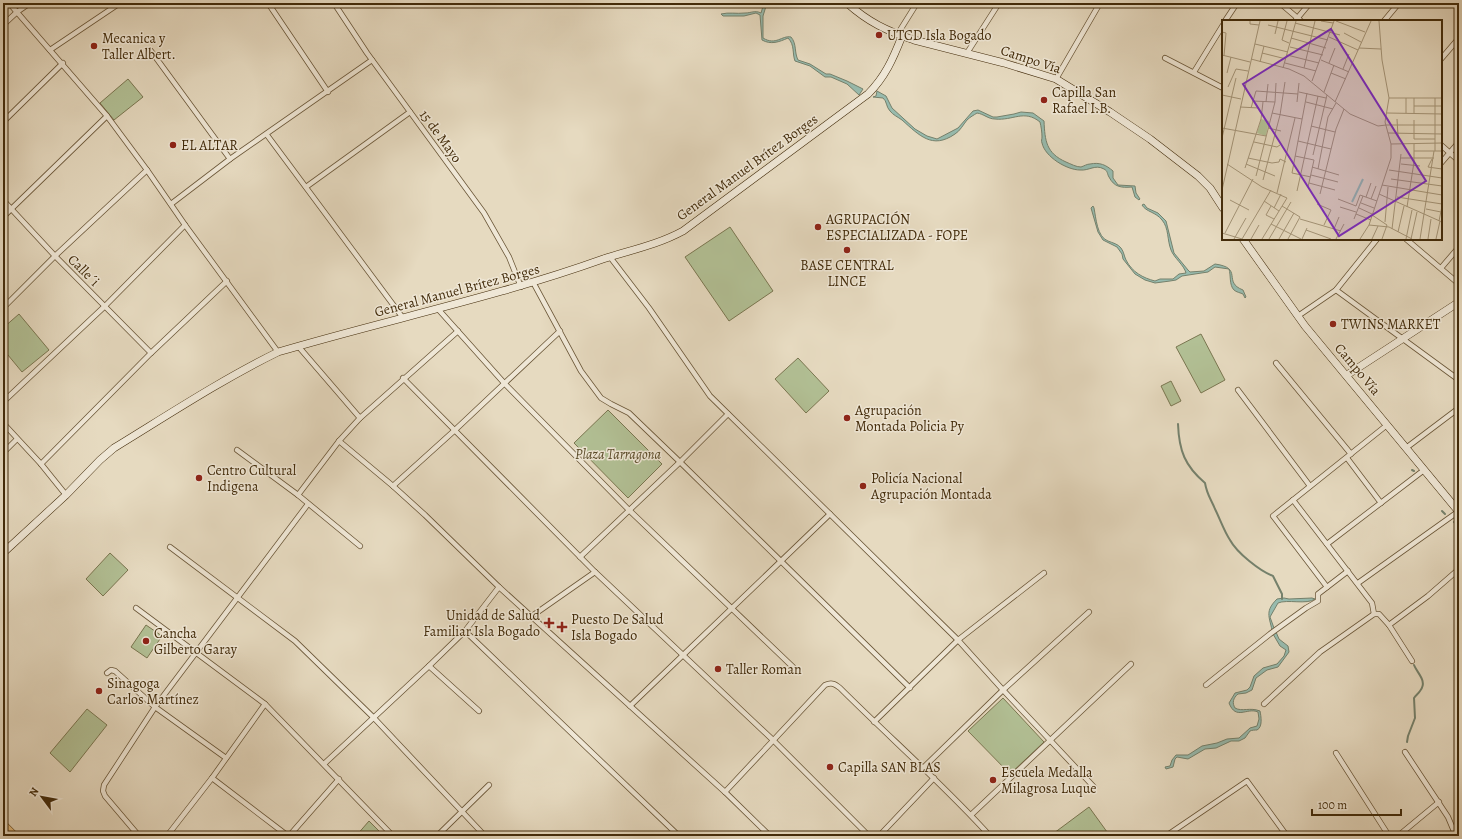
<svg xmlns="http://www.w3.org/2000/svg" width="1462" height="839" viewBox="0 0 1462 839" font-family="Alegreya,serif">
	<style>
		.green { fill: #b2c095; stroke: #7a7650 }
		.water { fill: #97bbae; stroke: #75816c }
		.lines { fill: none; stroke-linecap: round; stroke-linejoin: round }
		.stream { stroke: #75816c; stroke-width: 2 }
		.street-casing { stroke: #6b5738; stroke-width: 6 }
		.secondary-casing { stroke: #422b0a; stroke-width: 8 }
		.primary-casing { stroke: #422b0a; stroke-width: 8 }
		.street { stroke: #efe7d6; stroke-width: 4.5 }
		.secondary { stroke: #efe7d6; stroke-width: 7 }
		.primary { stroke: #e3bd80; stroke-width: 7 }
		.poi-dot { fill: #8f2418; stroke: #efe7d6; stroke-width: 1.5 }
		.labels { text-anchor: middle; stroke-width: 3; stroke-linejoin: round; paint-order: stroke }
		.poi-label { font-size: 14px; fill: #422b0a; stroke: #efe7d6; text-anchor: start }
		.street-label { font-size: 14px; fill: #422b0a; stroke: #efe7d6 }
		.park-label { font-size: 14px; font-style: italic; fill: #584926; stroke: #efe7d6 }
		.inset-river { fill: none; stroke: #97bbae; stroke-width: 2 }
		.inset-road { fill: none; stroke: #a49477; stroke-width: 1 }
		.view { fill: #7b2cbf; fill-opacity: 0.15; stroke: #7b2cbf; stroke-width: 2 }
		.inset-edge { fill: none; stroke: #422b0a; stroke-width: 2 }
	</style>
	<rect width="100%" height="100%" fill="#e6dac0"/>
	<filter id="stains"><feTurbulence type="fractalNoise" baseFrequency=".005" numOctaves="4"/><feColorMatrix values="0 0 0 0 .2 0 0 0 0 .09 0 0 0 0 .02 0 0 0 .5 -.17"/></filter>
	<radialGradient id="worn" r=".72"><stop offset=".6" stop-color="#630" stop-opacity="0"/><stop offset="1" stop-color="#630" stop-opacity=".3"/></radialGradient>
	<g class="green">
		<polygon points="128,79 143,97 114,120 100,103"/>
		<polygon points="730,227 773,291 729,321 685,257"/>
		<polygon points="19,314 49,350 22,372 3,349 3,328"/>
		<polygon points="1201,334 1225,380 1201,393 1176,347"/>
		<polygon points="798,358 829,391 806,413 775,379"/>
		<polygon points="1171,381 1181,401 1171,406 1161,386"/>
		<polygon points="608,410 662,464 628,498 574,443"/>
		<polygon points="110,553 128,570 103,596 86,579"/>
		<polygon points="146,625 162,636 147,658 131,647"/>
		<polygon points="1003,698 1044,742 1010,774 968,731"/>
		<polygon points="87,709 107,725 70,772 50,753"/>
		<polygon points="1089,807 1110,836 1050,836"/>
		<polygon points="369,821 384,836 356,836"/>
	</g>
	<g class="water">
		<path d="M764 3H767L763 16V38C776 46 782 35 791 37 797 44 794 52 798 60L810 64 826 74H830L847 81 863 89 859 95 847 84 831 77H825L810 66 795 61C792 53 795 45 788 38 779 42 771 45 762 40L760 15 756 13 744 16H723L721 14C729 12 736 14 745 13 751 13 755 10 761 13Z"/>
		<path d="M877 91 886 96 892 108 915 129 927 136 937 139 958 128 973 111 978 110 993 117H997L1014 114 1021 112 1033 113 1044 121C1045 141 1046 153 1066 162 1071 164 1076 167 1081 167 1084 166 1087 164 1090 164 1100 162 1106 165 1113 171V178L1118 185 1135 186 1136 193 1140 199 1139 200 1135 197 1132 187C1121 188 1114 187 1109 177 1107 174 1108 171 1104 169 1095 164 1089 171 1080 170 1067 170 1045 157 1042 143 1041 141 1042 139 1042 137 1042 132 1041 126 1040 122 1024 109 1013 121 995 119 988 119 984 114 977 113 974 115 970 117 967 120 963 125 960 131 955 134 932 150 919 135 902 120 898 117 893 115 890 111 886 107 887 101 883 98L873 97 876 96Z"/>
		<path d="M1144 204 1147 208 1158 213 1166 221 1174 253 1188 270 1190 272 1204 271 1215 264C1244 268 1222 282 1243 290L1246 297 1245 298 1243 294C1241 293 1236 292 1234 290 1229 285 1231 275 1229 269L1215 267 1208 272 1182 276 1176 280 1170 281 1155 283 1145 280 1135 274 1123 259 1122 254 1117 247 1103 240 1098 232 1091 208 1093 206 1094 208C1096 218 1097 237 1108 241 1113 243 1118 244 1121 248 1124 252 1124 256 1126 260 1132 272 1143 278 1155 281L1160 279H1173L1179 274 1186 273C1184 265 1174 258 1171 250 1167 240 1169 228 1162 220 1156 212 1146 212 1142 205Z"/>
		<path d="M1284 598 1289 599 1312 598 1315 599C1307 605 1287 599 1278 603L1270 617 1274 628 1272 630C1269 616 1265 611 1277 599Z"/>
		<path d="M1276 632 1279 639 1288 646 1289 652 1278 667 1267 670 1256 678 1252 690 1246 693 1238 694C1233 698 1232 703 1235 708 1242 712 1250 707 1260 711 1261 716 1263 727 1257 730 1255 730 1252 730 1250 731L1245 738 1239 741H1231L1216 748 1205 749 1188 759 1177 757 1175 759 1173 767 1166 769 1165 767 1170 766 1172 760 1176 755H1188L1202 746 1217 743 1227 739 1239 738 1250 728 1257 726 1259 719 1258 712C1247 707 1236 721 1229 703L1235 693 1247 690 1250 687 1254 676 1263 668 1277 664 1284 656 1286 650 1280 646 1273 634Z"/>
	</g>
	<g class="lines">
		<g class="stream">
			<path d="M1178 424C1179 451 1185 466 1205 483 1207 495 1211 499 1215 509 1220 519 1224 531 1230 540 1237 553 1260 571 1273 576L1282 594V599"/>
			<polyline points="1412,470 1414,471"/>
			<polyline points="1442,511 1445,514"/>
			<polyline points="1454,522 1457,525"/>
			<path d="M1407 742 1408 736 1415 718 1414 698C1416 695 1418 694 1420 691 1428 681 1417 673 1414 665"/>
		</g>
		<defs>
			<g id="street">
				<polyline points="9,3 107,116 147,170 185,225 278,352"/>
				<polyline points="268,3 328,92"/>
				<polyline points="334,3 367,53 484,213 509,257 521,287"/>
				<polyline points="1280,3 1301,21"/>
				<polyline points="1225,21 1237,3"/>
				<polyline points="1295,21 1310,3"/>
				<polyline points="1384,21 1399,3"/>
				<polyline points="3,25 17,12 30,3"/>
				<polyline points="897,35 917,3"/>
				<polyline points="50,50 120,3"/>
				<polyline points="151,51 230,159"/>
				<polyline points="967,53 999,3"/>
				<polyline points="1165,58 1223,88"/>
				<polyline points="1441,59 1459,38"/>
				<polyline points="1194,72 1223,25"/>
				<polyline points="1056,79 1100,3"/>
				<polyline points="3,122 63,63"/>
				<polyline points="267,135 403,318"/>
				<polyline points="1441,145 1459,161"/>
				<polyline points="1441,163 1459,142"/>
				<polyline points="306,187 410,112"/>
				<polyline points="3,200 55,256 151,353"/>
				<polyline points="171,204 230,159 372,60"/>
				<polyline points="3,217 107,116"/>
				<polyline points="1406,239 1459,284"/>
				<polyline points="610,257 649,308 710,396 958,640 1003,690 1094,787"/>
				<polyline points="1441,268 1459,247"/>
				<polyline points="533,282 581,371 601,398 611,404 629,413 680,462 910,688"/>
				<polyline points="1336,290 1459,380"/>
				<polyline points="3,308 55,256 147,170"/>
				<polyline points="438,309 505,384 629,510 794,668"/>
				<polyline points="1298,316 1336,290 1377,239"/>
				<polyline points="298,346 360,418"/>
				<polyline points="1276,363 1351,454"/>
				<polyline points="403,378 595,572 774,741 869,836"/>
				<polyline points="1238,390 1310,486"/>
				<polyline points="3,402 105,306 185,225"/>
				<polyline points="3,423 41,464 66,495"/>
				<polyline points="339,441 393,486 425,515 499,587 725,792 770,836"/>
				<polyline points="1406,448 1459,408"/>
				<polyline points="237,450 298,495 360,546"/>
				<polyline points="3,453 17,439"/>
				<polyline points="1347,458 1381,503"/>
				<polyline points="41,464 151,353 227,281"/>
				<polyline points="393,486 455,430 560,331"/>
				<polyline points="298,495 339,441 360,418 458,331"/>
				<polyline points="1293,500 1372,603 1374,614 1379,614 1389,625 1412,661"/>
				<polyline points="1327,544 1424,470"/>
				<polyline points="170,547 295,641 374,718 485,836"/>
				<polyline points="580,557 680,462 728,414"/>
				<polyline points="1358,583 1459,511"/>
				<polyline points="1327,587 1273,516 1387,425"/>
				<polyline points="136,608 265,704 393,836"/>
				<polyline points="532,616 595,572"/>
				<polyline points="1389,625 1428,596 1459,569"/>
				<polyline points="465,631 679,836"/>
				<polyline points="429,666 479,711"/>
				<polyline points="107,673 111,670 115,671 155,707 226,758"/>
				<polyline points="1206,685 1270,634 1306,608 1318,601 1318,594 1348,571"/>
				<polyline points="1264,704 1320,652 1374,614"/>
				<polyline points="630,706 830,514"/>
				<polyline points="874,722 958,640 1044,573"/>
				<polyline points="1405,752 1448,817 1456,836"/>
				<polyline points="1336,753 1389,836"/>
				<polyline points="324,764 429,666 465,631 499,587"/>
				<polyline points="923,768 1003,690 1089,612"/>
				<polyline points="212,778 288,836"/>
				<path d="M725 792 825 685C832 682 835 684 840 688 890 738 943 784 990 836"/>
				<polyline points="971,815 1131,664"/>
				<polyline points="139,836 105,796 103,791 104,785 155,707 308,504"/>
				<polyline points="167,836 212,778 265,704"/>
				<polyline points="289,836 339,779"/>
				<polyline points="437,836 489,785"/>
				<polyline points="879,836 934,778"/>
				<polyline points="1166,836 1247,781 1287,836"/>
				<polyline points="1398,836 1439,802"/>
			</g>
			<g id="secondary">
				<path d="M847 3C868 22 887 31 914 40L1004 63 1056 79 1110 112 1150 139 1198 176 1210 188 1223 208"/>
				<polyline points="1243,239 1305,326 1459,512"/>
				<polyline points="1347,375 1459,302"/>
				<path d="M3 553 66 495 100 460 114 448C168 415 221 380 278 352 386 320 497 297 603 259 631 250 657 245 683 231L868 94C885 77 893 59 902 36"/>
			</g>
			<polyline id="primary" points="3,824 15,836"/>
		</defs>
		<use href="#street" class="street-casing"/>
		<use href="#secondary" class="secondary-casing"/>
		<use href="#primary" class="primary-casing"/>
		<use href="#street" class="street"/>
		<use href="#secondary" class="secondary"/>
		<use href="#primary" class="primary"/>
	</g>
	<g class="poi-dot">
		<circle cx="879" cy="35" r="4"/>
		<circle cx="94" cy="46" r="4"/>
		<circle cx="1044" cy="100" r="4"/>
		<circle cx="173" cy="145" r="4"/>
		<circle cx="818" cy="227" r="4"/>
		<circle cx="847" cy="250" r="4"/>
		<circle cx="1333" cy="324" r="4"/>
		<circle cx="847" cy="418" r="4"/>
		<circle cx="199" cy="478" r="4"/>
		<circle cx="863" cy="486" r="4"/>
		<path d="M547 617h4v4h4v4h-4v4h-4v-4h-4v-4h4z"/>
		<path d="M560 621h4v4h4v4h-4v4h-4v-4h-4v-4h4z"/>
		<circle cx="146" cy="641" r="4"/>
		<circle cx="718" cy="669" r="4"/>
		<circle cx="99" cy="691" r="4"/>
		<circle cx="830" cy="767" r="4"/>
		<circle cx="993" cy="780" r="4"/>
	</g>
	<g class="labels">
		<g class="poi-label">
			<text x="887" y="40">UTCD Isla Bogado</text>
			<text x="102" y="43">Mecanica y<tspan x="102" dy="16">Taller Albert.</tspan></text>
			<text x="1052" y="97">Capilla San<tspan x="1052" dy="16">Rafael I.B.</tspan></text>
			<text x="181" y="150">EL ALTAR</text>
			<text x="826" y="224">AGRUPACIÓN<tspan x="826" dy="16">ESPECIALIZADA - FOPE</tspan></text>
			<text x="847" y="270" text-anchor="middle">BASE CENTRAL<tspan x="847" dy="16">LINCE</tspan></text>
			<text x="1341" y="329">TWINS MARKET</text>
			<text x="855" y="415">Agrupación<tspan x="855" dy="16">Montada Policia Py</tspan></text>
			<text x="207" y="475">Centro Cultural<tspan x="207" dy="16">Indigena</tspan></text>
			<text x="871" y="483">Policía Nacional<tspan x="871" dy="16">Agrupación Montada</tspan></text>
			<text x="540" y="620" text-anchor="end">Unidad de Salud<tspan x="540" dy="16">Familiar Isla Bogado</tspan></text>
			<text x="571" y="624">Puesto De Salud<tspan x="571" dy="16">Isla Bogado</tspan></text>
			<text x="154" y="638">Cancha<tspan x="154" dy="16">Gilberto Garay</tspan></text>
			<text x="726" y="674">Taller Roman</text>
			<text x="107" y="688">Sinagoga<tspan x="107" dy="16">Carlos Martínez</tspan></text>
			<text x="838" y="772">Capilla SAN BLAS</text>
			<text x="1001" y="777">Escuela Medalla<tspan x="1001" dy="16">Milagrosa Luque</tspan></text>
		</g>
		<g class="street-label">
			<text transform="translate(1031 59) rotate(18)" y="5">Campo Vía</text>
			<text transform="translate(441 136) rotate(54)" y="5">15 de Mayo</text>
			<text transform="translate(747 167) rotate(-36)" y="5">General Manuel Brítez Borges</text>
			<text transform="translate(84 270) rotate(45)" y="5">Calle´i</text>
			<text transform="translate(457 290) rotate(-15)" y="5">General Manuel Brítez Borges</text>
			<text transform="translate(1358 369) rotate(50)" y="5">Campo Vía</text>
		</g>
		<g class="park-label">
			<text x="618" y="459">Plaza Tarragona</text>
		</g>
	</g>
	<g transform="translate(1222 20)">
		<rect width="220" height="220" fill="#e6dac0"/>
		<path d="M39 99 47 101 44 116 35 113Z" fill="#b2c095"/>
		<path class="inset-river" d="M130 182 141 159"/>
		<path class="inset-road" d="M28 1V4L37 5M65 1 60 20 67 23M99 1 111 3M114 1 143 12M73 3 118 15M46 5 106 20M0 12 4 13 2 36M122 13 139 22M53 14 56 1M107 17 136 30M69 18 104 28M33 24 66 32M68 27 101 35M137 28 159 29M40 33 64 39M0 35 28 42M65 35 97 43M29 39 67 49 82 56 128 94 156 106 164 105M99 40 127 52M38 42 42 26M63 43 94 51M107 43 113 28M61 48 74 1M82 48 93 1M121 49 127 34M5 53 9 37M109 53 124 59M90 61 112 1M6 67 14 49 26 51M77 72 104 78M102 72 112 45M85 73 70 153 89 157M0 75 19 79M167 78H220M184 78V93M30 81 53 82M44 82 46 64M75 82 77 63M84 82 111 89M113 82 149 1M192 86H220M18 87 37 88M29 88 34 71 76 74M50 93 80 99M165 93 220 94M192 93V78M175 99 176 116M192 100V119H213M164 105H220M89 106 113 112M0 108 44 116M46 108 59 111M166 113 220 114M0 118 14 58M76 121 109 129M32 122 55 127 58 125M169 124 220 123M192 131H220M213 131V78M91 135 105 75M73 136 92 140 86 167M26 138 50 143 57 142 58 139 64 142M179 138H212M210 139 206 147 220 149M5 144 40 167 65 178 40 219M24 144 53 156M179 144 198 146M90 147 117 155M23 148 39 99 41 82M96 149 106 97 114 83M167 150 220 158M89 155 116 162M34 156 53 82 54 63M169 159 220 166M41 160 58 95 63 62M87 163 113 170M160 165 220 175M0 170 38 1M75 171 96 76M55 173 73 98M98 174 114 109 122 89M157 174 220 202M144 177 149 163M175 177 220 184M116 179 134 186M149 179 154 166M8 180 27 190M42 181 57 191M139 183 152 188M95 184 109 190 102 205M49 186 44 195 52 199M60 186 78 197 66 219M134 186 138 175 155 181M118 187 134 192M185 187 192 142V124M52 188 59 174M137 188 150 194M204 189 219 192M134 194 149 200M150 195 165 205 160 219M78 199 119 211M132 199 141 176M217 201 220 186M163 202 166 167M49 204 79 219M147 205 167 207 190 219M112 209 117 197M170 209 179 134M84 210 109 219M176 212 182 186M0 213 20 219M3 213 31 159M12 219 24 198M20 219 49 170M29 219 37 205M47 219 69 182M57 219 72 193M80 219 85 208M114 219 122 204M138 219 147 205 169 138V124L163 102 167 78 160 40 157 1M150 219 156 206M184 219 190 190M189 219 195 192M198 219 212 131M206 219 209 199M214 219 218 201"/>
		<path class="view" d="M109 9 204 161 117 216 21 64Z"/>
		<rect width="220" height="220" class="inset-edge"/>
	</g>
	<rect width="1462" height="839" fill="none" stroke="#e6dac0" stroke-width="16"/>
	<rect x="4" y="4" width="1454" height="831" fill="none" stroke="#422b0a" stroke-width="2"/>
	<rect x="8" y="8" width="1446" height="823" fill="none" stroke="#422b0a"/>
	<g transform="translate(42 797) rotate(302)" stroke="#efe7d6" stroke-width="3" paint-order="stroke">
	<path d="M0-3L7 15L0 10L-7 15Z" fill="#422b0a"/>
	<text y="-6" font-size="11" font-weight="bold" text-anchor="middle" fill="#422b0a">N</text>
	</g>
	<path d="M1312 809v6h89v-6" fill="none" stroke="#422b0a" stroke-width="2"/>
	<text x="1318" y="809" font-size="12" fill="#422b0a" stroke="#efe7d6" stroke-width="3" paint-order="stroke">100 m</text>
	<rect width="100%" height="100%" filter="url(#stains)"/>
	<rect width="100%" height="100%" fill="url(#worn)"/>
</svg>
